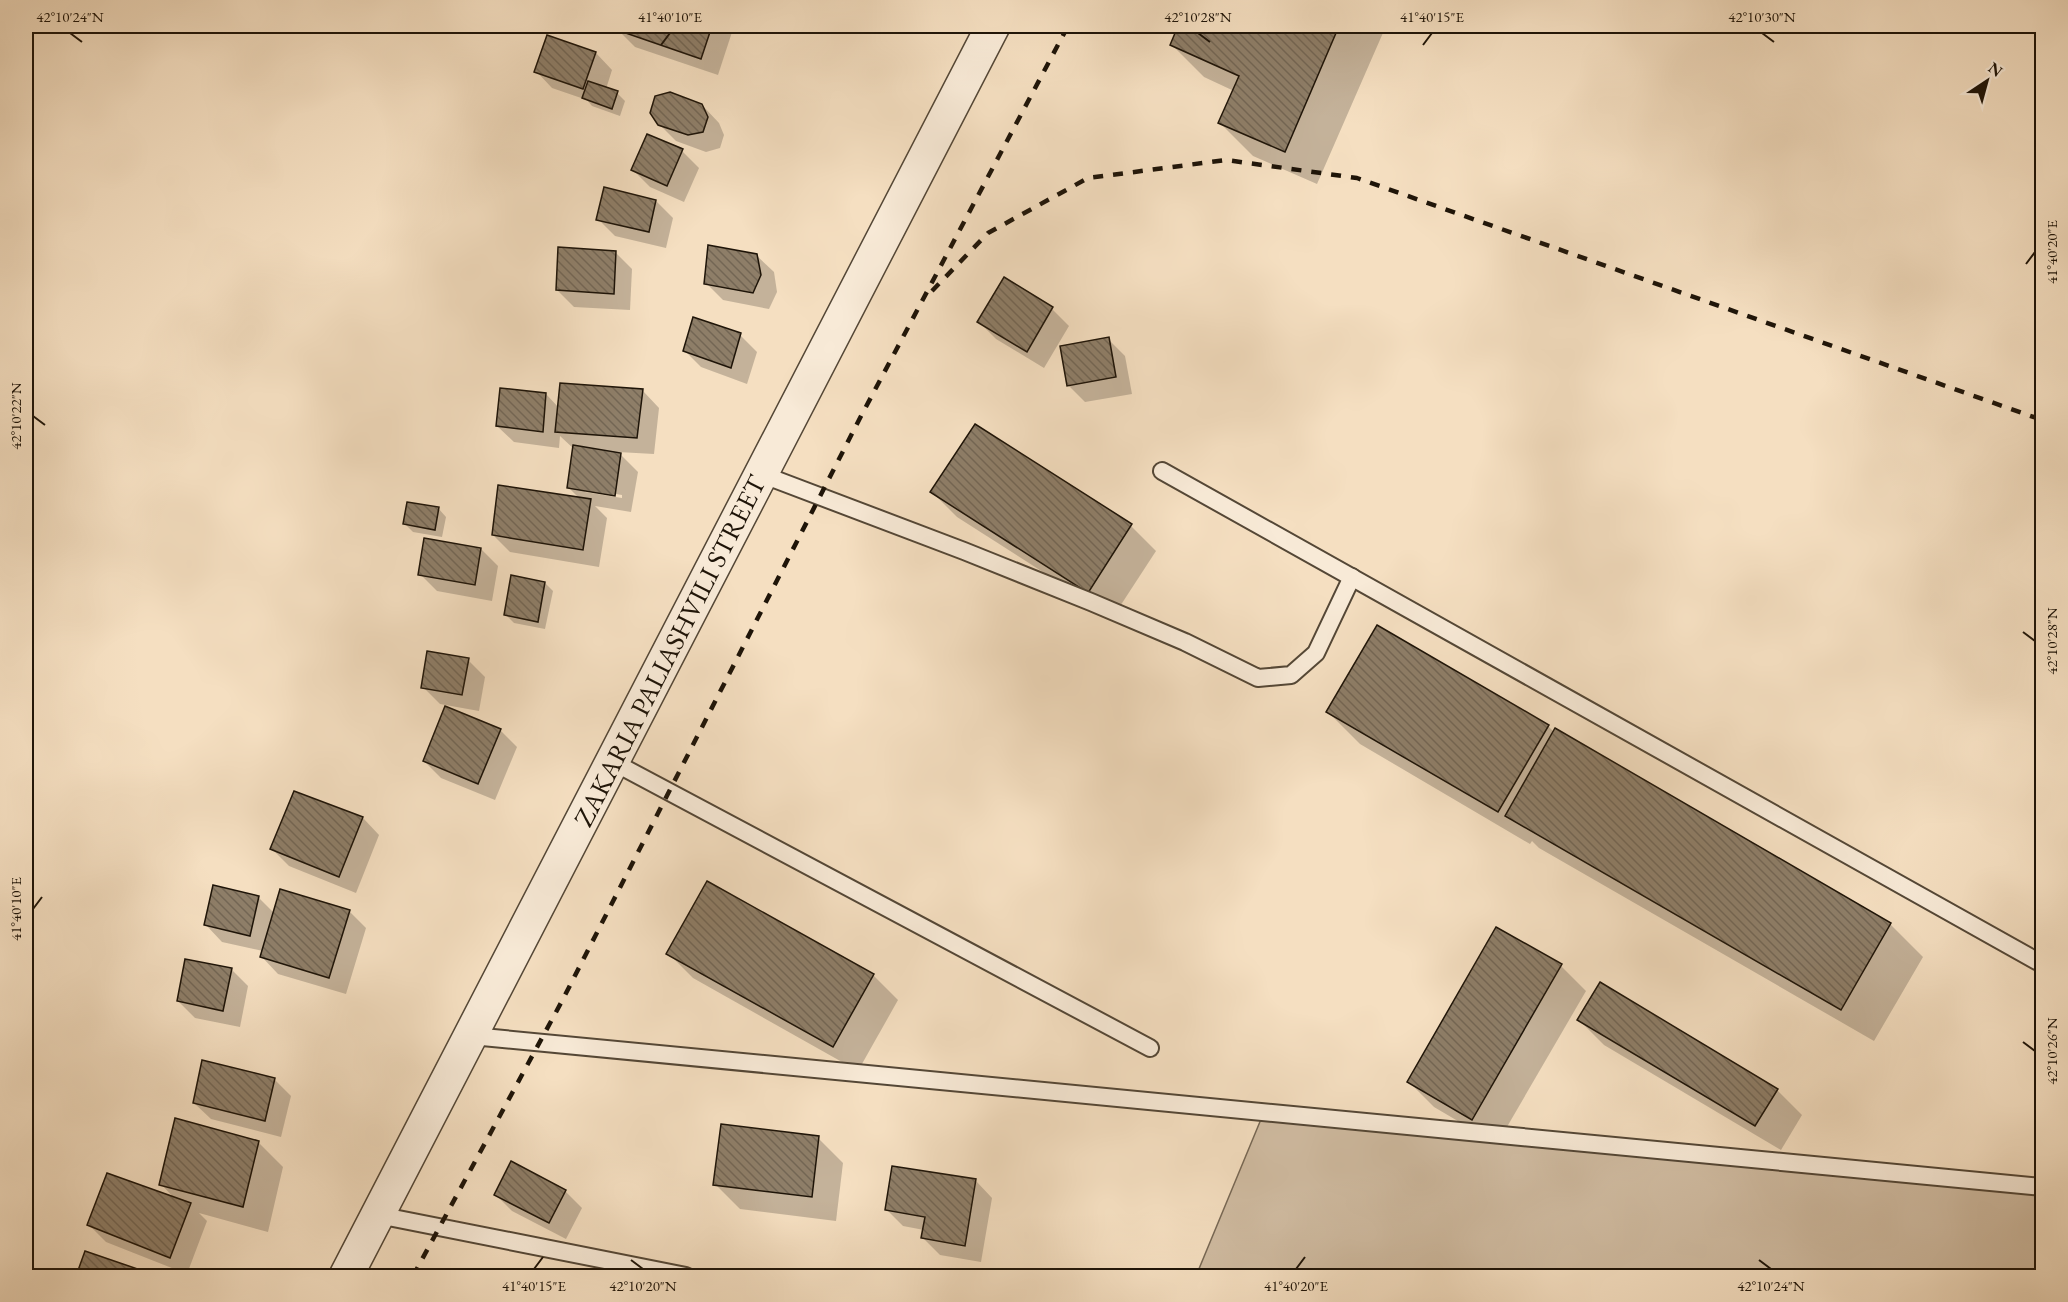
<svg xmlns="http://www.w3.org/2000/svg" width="2068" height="1302" viewBox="0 0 2068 1302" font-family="'EB Garamond',serif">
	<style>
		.grass { fill: #d0bca2; stroke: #776855; stroke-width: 1.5 }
		.shadow { fill: #0003; fill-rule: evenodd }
		.building { fill: url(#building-back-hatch); stroke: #1e1408; stroke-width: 1.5 }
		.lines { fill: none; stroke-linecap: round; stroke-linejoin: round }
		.lane-casing { stroke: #544736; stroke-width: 20 }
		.street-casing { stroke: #544736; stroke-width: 36 }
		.lane { stroke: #f8ead7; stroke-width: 16 }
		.street { stroke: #f8ead7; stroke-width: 33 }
		.rail { stroke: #1e1408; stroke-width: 4.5; stroke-dasharray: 10 10; stroke-linecap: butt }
		.ticks { fill: none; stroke: #1e1408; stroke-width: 2 }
		.labels { text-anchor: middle; stroke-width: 5; stroke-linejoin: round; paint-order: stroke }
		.street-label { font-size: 27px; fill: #1e1408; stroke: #f8ead7 }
		.neatline { fill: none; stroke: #1e1408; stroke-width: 2 }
		.ticks-label { font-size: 15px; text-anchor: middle; fill: #1e1408 }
	</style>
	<defs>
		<pattern id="building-back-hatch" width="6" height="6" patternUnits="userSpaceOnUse" patternTransform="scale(1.5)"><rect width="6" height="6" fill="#8e7e68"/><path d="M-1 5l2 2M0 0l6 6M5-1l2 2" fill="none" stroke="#736654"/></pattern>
	</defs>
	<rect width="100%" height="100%" fill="#f5dfc1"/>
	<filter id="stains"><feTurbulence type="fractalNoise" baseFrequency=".00333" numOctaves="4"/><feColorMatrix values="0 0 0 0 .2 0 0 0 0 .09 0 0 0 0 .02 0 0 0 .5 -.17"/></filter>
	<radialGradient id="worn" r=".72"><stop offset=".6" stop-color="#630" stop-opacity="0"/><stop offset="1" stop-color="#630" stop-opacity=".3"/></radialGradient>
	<polygon class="grass" points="1264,1112 2042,1187 2042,1276 1196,1276"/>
	<g class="shadow">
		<polygon points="620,26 734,26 718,75 635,47 618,30"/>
		<polygon points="1180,26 1386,26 1317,184 1253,156 1220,123 1234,91 1204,77 1172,45"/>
		<polygon points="596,53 612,70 606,89 617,93 625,101 620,116 592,106 587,100 552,88 536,71"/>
		<polygon points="702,105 719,123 724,135 720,148 706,152 676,141 659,124"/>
		<polygon points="682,151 699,168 684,202 650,187 633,170"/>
		<polygon points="656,201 673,218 666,248 615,236 598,219"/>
		<polygon points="615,252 632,269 630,310 574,307 557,290"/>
		<polygon points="756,255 774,272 777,292 769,309 723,300 706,283"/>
		<polygon points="1004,279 1052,309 1069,326 1044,368 996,339 979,322"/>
		<polygon points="740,335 757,352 747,384 701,367 684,350"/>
		<polygon points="1108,339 1125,356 1132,394 1085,402 1068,385"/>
		<path d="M643 391 659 408 654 454 618 452 638 472 631 512 595 506 607 518 599 567 510 552 493 535 580 499 568 487 574 449 560 436 559 448 514 442 497 426 546 394 559 408ZM585 489 622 495V498L585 492Z"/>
		<polygon points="932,492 1131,526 1156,551 1113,617 957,517"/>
		<polygon points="438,508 446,517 442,537 413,532 405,524"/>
		<polygon points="481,549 498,566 492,601 437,591 420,574"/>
		<polygon points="545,583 553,591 545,629 514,623 506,615"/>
		<polygon points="468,660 485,677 479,711 440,704 423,687"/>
		<polygon points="1328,712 1548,726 1555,733 1556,730 1890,924 1923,957 1874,1041 1539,848 1532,841 1530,844 1360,744"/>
		<polygon points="500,730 517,747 495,800 441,778 424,761"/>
		<polygon points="295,793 363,818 379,835 356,893 289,866 272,849"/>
		<polygon points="258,897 275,914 349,911 366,928 346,994 278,974 262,957 263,951 222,942 206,925"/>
		<polygon points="668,953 873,975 898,1000 858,1071 693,978"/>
		<polygon points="1561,966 1586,991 1497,1144 1434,1107 1409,1082"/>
		<polygon points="231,969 248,986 240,1027 195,1018 178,1001"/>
		<polygon points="1579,1020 1777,1090 1802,1115 1781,1150 1604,1045"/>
		<polygon points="274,1079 291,1096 281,1137 211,1119 194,1103"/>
		<polygon points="818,1138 843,1163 836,1221 740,1209 715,1184"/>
		<polygon points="258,1142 283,1167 268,1232 199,1213 207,1221 187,1274 106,1242 89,1225 175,1199 161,1184"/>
		<polygon points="976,1181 992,1198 981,1262 940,1255 923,1238 924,1230 903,1226 886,1209"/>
		<polygon points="565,1191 582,1208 566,1239 512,1211 496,1195"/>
		<polygon points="86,1253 154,1276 77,1276"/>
	</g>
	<g class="building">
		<polygon points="618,26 712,26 701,59 617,30"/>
		<polygon points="1178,26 1339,26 1285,152 1218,123 1239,76 1170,45"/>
		<polygon points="547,35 596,52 583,89 534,72"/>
		<polygon points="588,81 618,91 612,109 582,98"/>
		<polygon points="670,92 702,104 708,117 703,132 688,135 658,125 650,113 655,96"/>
		<polygon points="647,134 683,149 667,186 631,170"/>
		<polygon points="604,187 656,200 649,232 596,220"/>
		<polygon points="708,245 757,254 761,275 753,293 704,284"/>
		<polygon points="558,247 616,251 614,294 556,290"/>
		<polygon points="1004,277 1053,307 1027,352 977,322"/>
		<polygon points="693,317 741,333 731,368 683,351"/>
		<polygon points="1109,337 1116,377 1067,386 1060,346"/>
		<polygon points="560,383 643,389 637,438 555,432"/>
		<polygon points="500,388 546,393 543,432 496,426"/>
		<polygon points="975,424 1132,524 1088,593 930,492"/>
		<polygon points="573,445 621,453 615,496 567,488"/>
		<polygon points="498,485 591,499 583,550 492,535"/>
		<polygon points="407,502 439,507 435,530 403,524"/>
		<polygon points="424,538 481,548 475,585 418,575"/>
		<polygon points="511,575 545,582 538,622 504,615"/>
		<polygon points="1377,625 1549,725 1498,812 1326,712"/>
		<polygon points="427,651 469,658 462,695 421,688"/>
		<polygon points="445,706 501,729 478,784 423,761"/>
		<polygon points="1555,728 1891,923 1841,1010 1505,816"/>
		<polygon points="294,791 363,817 339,877 270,849"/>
		<polygon points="707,881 874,974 833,1047 666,954"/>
		<polygon points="213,885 259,896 250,936 204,925"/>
		<polygon points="280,889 350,910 329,978 260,957"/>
		<polygon points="1496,927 1562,964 1472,1120 1407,1082"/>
		<polygon points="185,959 232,968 223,1011 177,1001"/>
		<polygon points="1600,982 1778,1089 1755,1126 1577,1020"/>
		<polygon points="202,1060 275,1078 265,1121 193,1103"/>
		<polygon points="175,1118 259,1141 243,1207 159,1185"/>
		<polygon points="721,1124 819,1136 812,1197 713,1185"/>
		<polygon points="511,1161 566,1190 549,1223 494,1195"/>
		<polygon points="892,1166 976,1179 965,1246 921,1238 925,1217 885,1210"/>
		<polygon points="107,1173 191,1203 170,1258 87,1225"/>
		<polygon points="85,1251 158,1276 76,1276"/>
	</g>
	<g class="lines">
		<defs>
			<g id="lane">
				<polyline points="1162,471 2042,964"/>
				<polyline points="761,474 964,551 1091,602 1185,642 1258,678 1291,675 1316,653 1352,577"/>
				<polyline points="613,762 1150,1048"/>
				<polyline points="472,1036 2042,1187"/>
				<polyline points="378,1215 686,1276"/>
			</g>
			<polyline id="street" points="346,1276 993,26"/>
		</defs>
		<use href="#lane" class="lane-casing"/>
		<use href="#street" class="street-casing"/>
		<use href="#lane" class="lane"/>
		<use href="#street" class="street"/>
		<g class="rail">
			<polyline points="932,291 988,233 1088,178 1226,160 1357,178 2042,420"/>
			<polyline points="413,1276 562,1001 860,418 1068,26"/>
		</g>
	</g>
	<path class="ticks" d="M70 33 82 42M1198 33 1210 42M1762 33 1774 42M661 45 670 33M1423 45 1432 33M2026 264 2035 252M33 416 45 425M2023 632 2035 641M33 909 42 897M2023 1042 2035 1051M631 1260 643 1269M1759 1260 1771 1269M534 1269 543 1257M1296 1269 1305 1257"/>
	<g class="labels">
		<g class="street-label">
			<text transform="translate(670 651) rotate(-63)" y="9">ZAKARIA PALIASHVILI STREET</text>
		</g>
	</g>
	<rect width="2068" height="1302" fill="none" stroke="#f5dfc1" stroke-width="66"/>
	<g transform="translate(1987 81) rotate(36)" stroke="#f8ead7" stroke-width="4.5" paint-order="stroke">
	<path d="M0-4.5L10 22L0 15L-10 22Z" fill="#1e1408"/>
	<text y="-9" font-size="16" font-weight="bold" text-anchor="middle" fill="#1e1408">N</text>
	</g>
	<rect x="33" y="33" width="2002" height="1236" class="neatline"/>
	<g class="ticks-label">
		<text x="70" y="22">42°10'24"N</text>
		<text x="670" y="22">41°40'10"E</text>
		<text x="1198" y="22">42°10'28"N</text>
		<text x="1432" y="22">41°40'15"E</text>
		<text x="1762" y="22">42°10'30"N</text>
		<text transform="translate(2052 252) rotate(-90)" y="5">41°40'20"E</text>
		<text transform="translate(16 416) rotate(-90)" y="5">42°10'22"N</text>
		<text transform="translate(2052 641) rotate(-90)" y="5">42°10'28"N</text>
		<text transform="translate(16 909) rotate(-90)" y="5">41°40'10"E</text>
		<text transform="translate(2052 1051) rotate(-90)" y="5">42°10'26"N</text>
		<text x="534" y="1291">41°40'15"E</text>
		<text x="643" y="1291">42°10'20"N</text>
		<text x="1296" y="1291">41°40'20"E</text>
		<text x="1771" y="1291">42°10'24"N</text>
	</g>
	<rect width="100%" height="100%" filter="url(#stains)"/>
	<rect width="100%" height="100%" fill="url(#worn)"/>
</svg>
